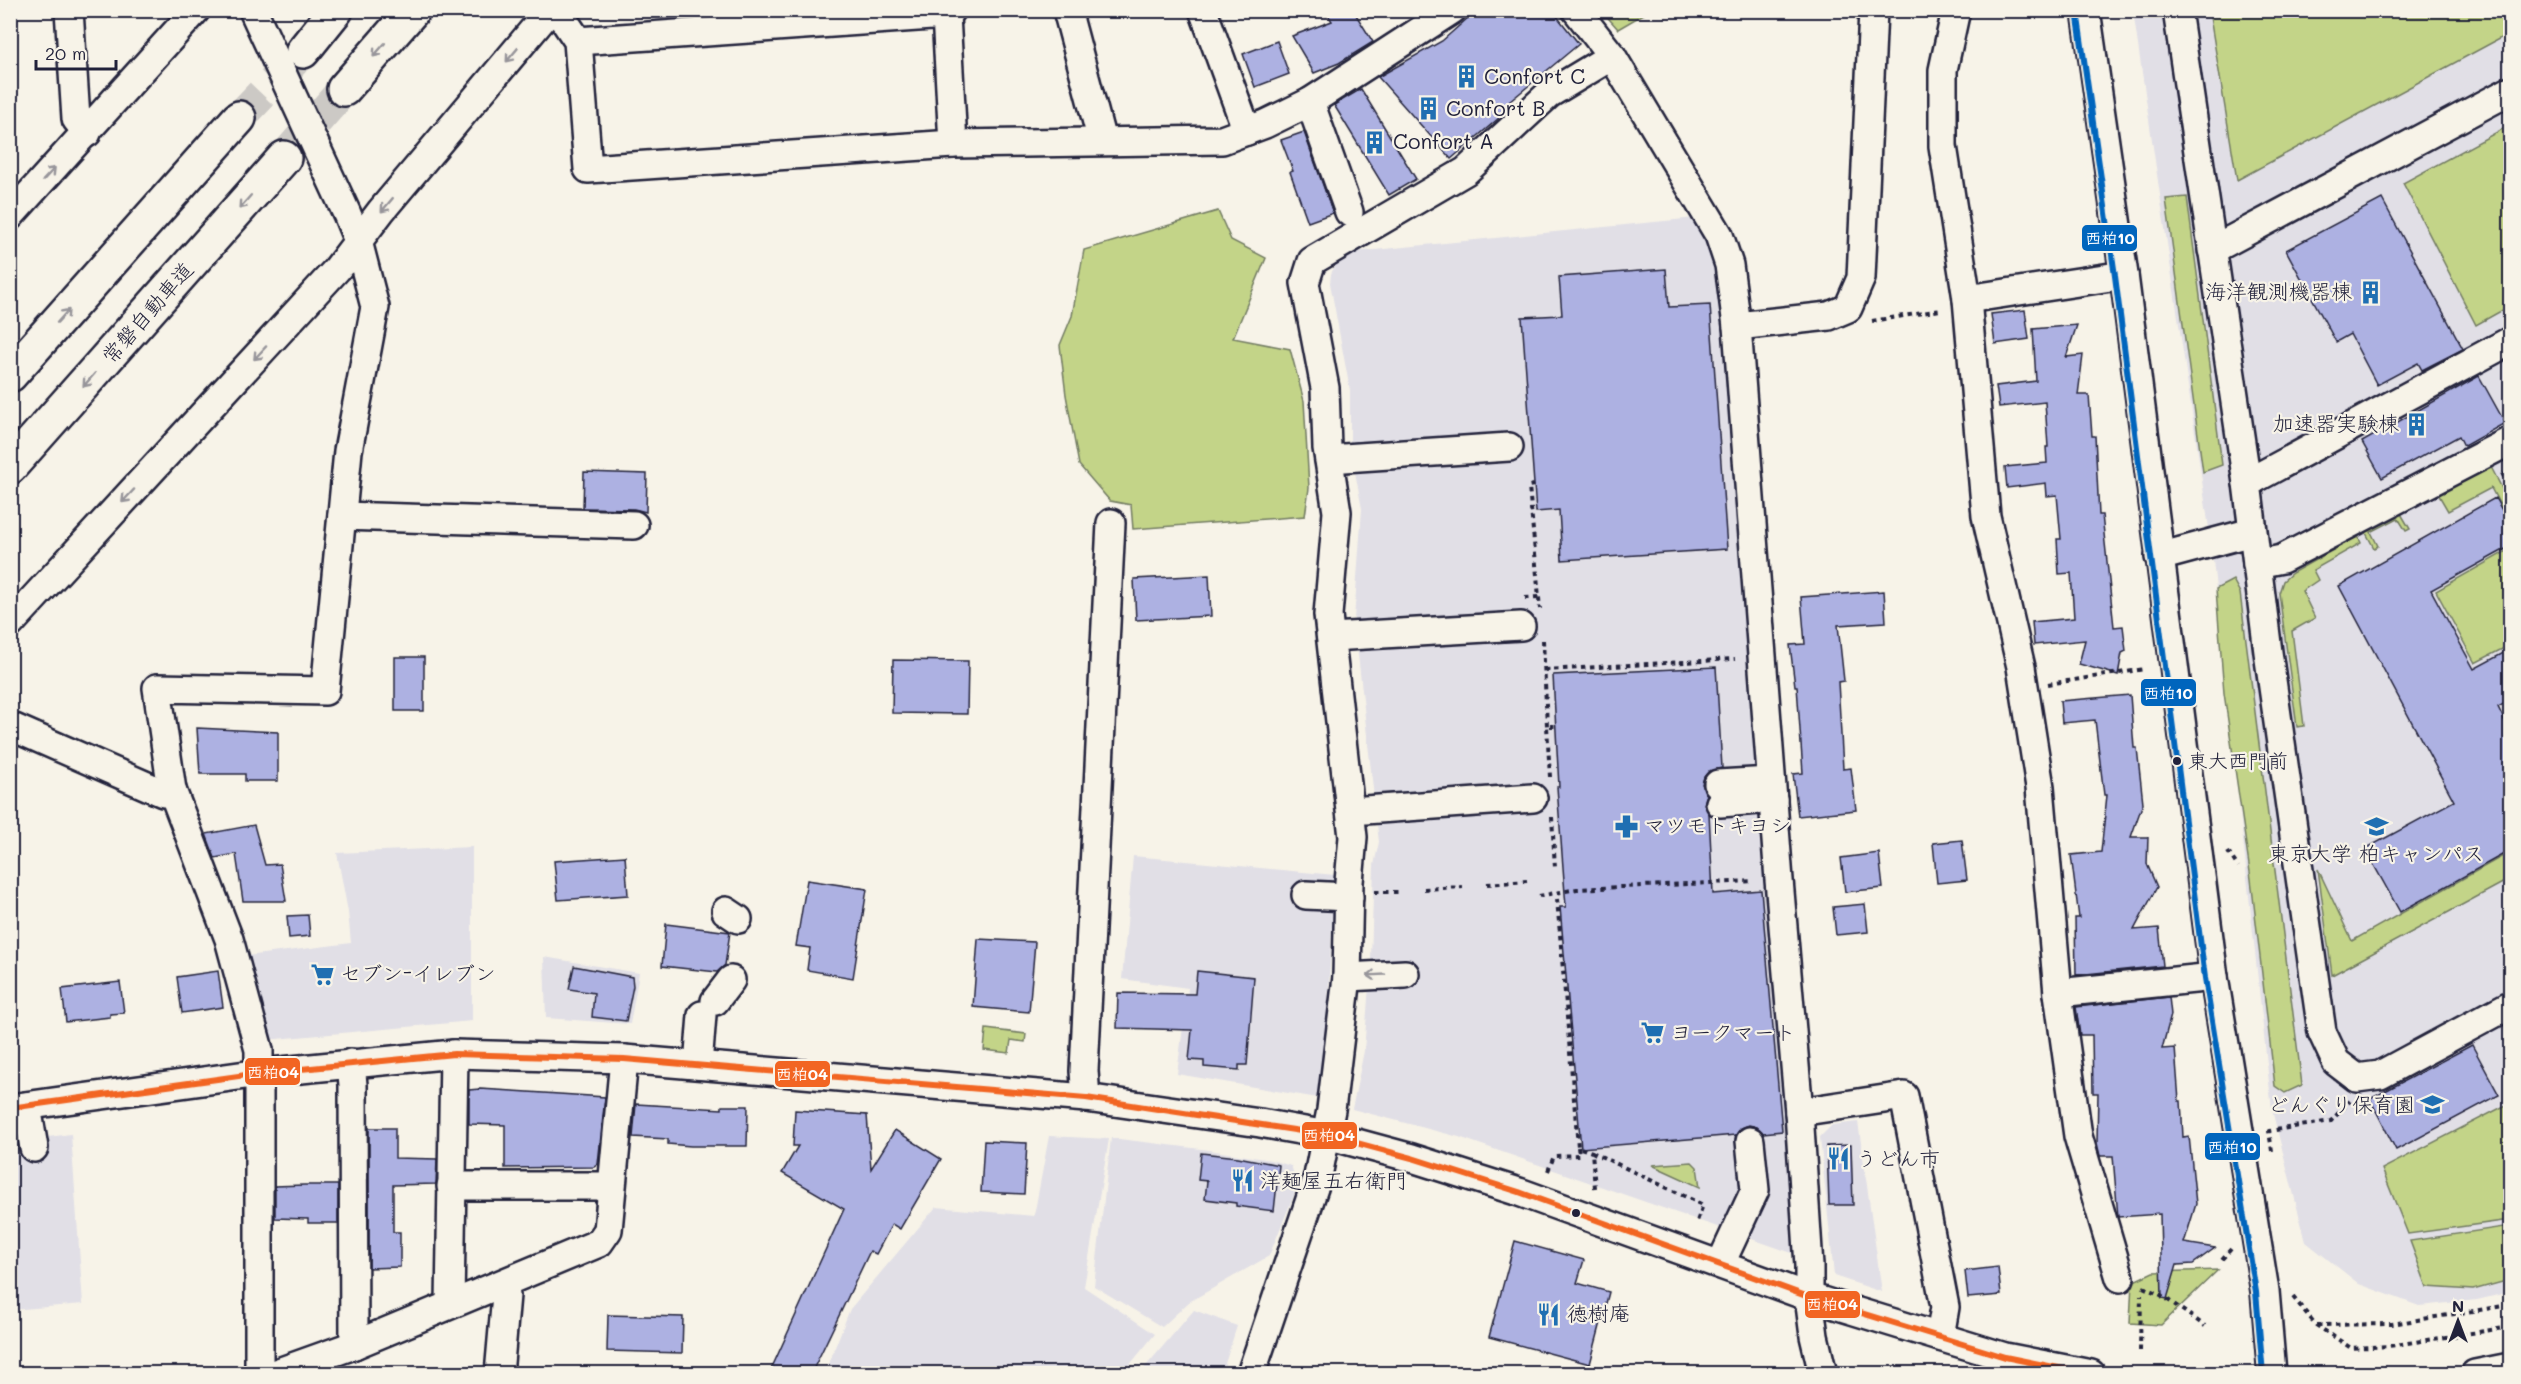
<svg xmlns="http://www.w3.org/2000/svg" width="2521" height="1384" viewBox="0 0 2521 1384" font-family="Mali,'Klee One',sans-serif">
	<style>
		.built { fill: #e1dfe6 }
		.green { fill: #c3d488; stroke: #727b62; stroke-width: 1.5 }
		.building { fill: #adb1e2; stroke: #22223b; stroke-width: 1.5 }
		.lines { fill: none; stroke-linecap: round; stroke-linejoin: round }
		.highway-tunnel { stroke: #ccc9c5; stroke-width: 33; stroke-dasharray: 33 16; stroke-linecap: butt }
		.minor-casing { stroke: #22223b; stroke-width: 32 }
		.highway-casing { stroke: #22223b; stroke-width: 38 }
		.path { stroke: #22223b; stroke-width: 4; stroke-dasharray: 4.5 4.5; stroke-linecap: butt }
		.minor { stroke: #f7f3e8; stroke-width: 27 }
		.highway { stroke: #f7f3e8; stroke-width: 33 }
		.bus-1-casing { stroke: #f7f3e8; stroke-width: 10 }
		.bus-2-casing { stroke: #f7f3e8; stroke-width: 10 }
		.bus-1 { stroke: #f26522; stroke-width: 6 }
		.bus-2 { stroke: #0065bd; stroke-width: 6 }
		.oneway { stroke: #97959a }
		.bus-dot { fill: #22223b; stroke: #f7f3e8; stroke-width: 2 }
		.labels { text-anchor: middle; stroke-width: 4.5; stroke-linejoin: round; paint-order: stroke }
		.bus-label { font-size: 20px; fill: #22223b; stroke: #f7f3e8; text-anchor: start }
		.poi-label { font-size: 21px; fill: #22223b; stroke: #f7f3e8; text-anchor: start }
		.street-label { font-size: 21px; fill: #22223b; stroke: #f7f3e8 }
		.line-badge { stroke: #f7f3e8; stroke-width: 2 }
		.badge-label { font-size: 16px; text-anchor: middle; font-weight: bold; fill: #fff }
	</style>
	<rect width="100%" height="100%" fill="#f7f3e8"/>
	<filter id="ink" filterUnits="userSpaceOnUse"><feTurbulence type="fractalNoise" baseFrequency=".0167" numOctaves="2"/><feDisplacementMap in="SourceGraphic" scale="12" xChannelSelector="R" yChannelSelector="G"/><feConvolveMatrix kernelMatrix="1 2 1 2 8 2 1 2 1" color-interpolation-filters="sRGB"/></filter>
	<g filter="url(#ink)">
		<g class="built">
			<polygon points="2133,11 2510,11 2510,1292 2477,1300 2419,1306 2359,1284 2306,1242 2272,1110 2211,542"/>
			<polygon points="1695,218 1716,266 1722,298 1799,1253 1792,1253 1459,1137 1352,1109 1364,1051 1371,959 1374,865 1379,842 1354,619 1362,509 1350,445 1350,390 1330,283 1331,274 1336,263 1354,252"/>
			<polygon points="472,847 472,1021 265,1040 246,956 351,943 348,912 337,853"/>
			<polygon points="1133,856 1335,875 1323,1092 1318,1098 1177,1074 1188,988 1122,979"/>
			<polygon points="544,957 639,973 630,1024 546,1018"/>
			<polygon points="1858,1122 1882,1292 1834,1276 1820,1137 1832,1125"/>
			<polygon points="71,1134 83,1304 11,1310 10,1142"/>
			<polygon points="1049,1136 1109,1139 1084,1287 1155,1334 1123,1373 825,1373 850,1309 936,1207 1034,1216"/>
			<polygon points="1111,1138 1209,1150 1271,1160 1291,1166 1298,1185 1269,1256 1189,1302 1162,1327 1094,1286"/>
			<polygon points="1194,1310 1237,1326 1222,1373 1140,1373"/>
		</g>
		<g class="green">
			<polygon points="1602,11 1649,11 1618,29"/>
			<polygon points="2209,11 2510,11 2510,33 2237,180"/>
			<polygon points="2510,125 2510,306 2476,325 2403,183"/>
			<polygon points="2187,197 2222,465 2203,472 2166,199"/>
			<polygon points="1218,211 1231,240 1266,258 1233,338 1290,349 1304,401 1309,488 1305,516 1133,529 1131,505 1110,501 1079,465 1066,395 1060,345 1072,316 1084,250"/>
			<polygon points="2489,463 2510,504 2510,524 2491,488 2448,511 2437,492"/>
			<polygon points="2400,512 2410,529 2406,531 2398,518 2371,532 2378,546 2374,548 2365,531"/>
			<polygon points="2358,536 2361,543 2313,570 2318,580 2302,591 2315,618 2292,631 2304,726 2297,727 2279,593 2283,581 2292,573"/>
			<polygon points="2510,549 2510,645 2475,663 2436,591"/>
			<polygon points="2233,580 2240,593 2302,1085 2285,1093 2275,1086 2251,879 2224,693 2216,589"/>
			<polygon points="2510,852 2510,879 2332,975 2318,869 2352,941"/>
			<polygon points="986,1029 1026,1034 1025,1042 1011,1040 1009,1053 984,1050"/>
			<polygon points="2510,1103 2510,1220 2408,1234 2382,1169"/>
			<polygon points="1692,1162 1697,1167 1700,1187 1652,1165"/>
			<polygon points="2510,1226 2510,1280 2473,1290 2427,1287 2410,1241"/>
			<polygon points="2218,1270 2161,1325 2130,1323 2132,1282 2153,1272"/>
		</g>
		<g class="building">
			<polygon points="1325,10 1353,10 1373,42 1339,63 1314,73 1292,36 1332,21"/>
			<polygon points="1477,10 1552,10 1579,44 1509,102 1513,106 1451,159 1378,77 1442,41"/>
			<polygon points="1277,41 1289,74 1255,87 1243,54"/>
			<polygon points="1361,89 1416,179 1389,195 1334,105"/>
			<polygon points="1304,132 1333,213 1308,222 1290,172 1293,171 1281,140"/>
			<polygon points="2382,199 2463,349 2422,370 2418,363 2377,385 2350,334 2336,342 2286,250"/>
			<polygon points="1666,269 1669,307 1710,305 1727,549 1562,560 1559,510 1536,512 1522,317 1562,315 1559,277"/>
			<polygon points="2025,310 2029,339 1995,344 1991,314"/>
			<polygon points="2077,325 2066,357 2083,355 2078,395 2089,395 2092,436 2095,436 2099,515 2102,515 2114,627 2123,626 2126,651 2122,653 2118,675 2079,664 2085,640 2034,645 2032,622 2074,618 2071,573 2059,574 2057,539 2061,539 2057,495 2047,496 2046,483 2007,488 2005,467 2047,463 2046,447 2048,447 2045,402 1999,407 1996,386 2036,381 2033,329"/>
			<polygon points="2479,376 2505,423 2464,446 2459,436 2382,478 2362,442"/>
			<polygon points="584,472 647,474 646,512 634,509 583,508"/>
			<polygon points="2495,498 2511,526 2511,546 2431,590 2474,669 2511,649 2511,700 2498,707 2511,734 2511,850 2400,912 2365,849 2454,801 2339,586"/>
			<polygon points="1209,575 1211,616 1136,620 1134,579"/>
			<polygon points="1884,591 1886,622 1838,625 1844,681 1838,682 1843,769 1851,768 1856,810 1798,816 1793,774 1803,773 1797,686 1795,686 1790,645 1805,644 1801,597"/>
			<rect x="395" y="657" width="29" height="54"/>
			<polygon points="893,660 968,661 967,714 892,713"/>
			<polygon points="1716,667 1722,768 1709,771 1704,777 1702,784 1707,795 1704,804 1709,813 1713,894 1761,890 1782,1131 1763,1133 1757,1127 1749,1125 1741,1128 1736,1135 1581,1148 1560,907 1566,907 1557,787 1559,787 1553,675"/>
			<polygon points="2130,695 2134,748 2137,748 2143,803 2131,837 2148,837 2147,864 2157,887 2134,930 2159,928 2163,966 2076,975 2075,918 2079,918 2071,855 2101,852 2107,795 2104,795 2095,720 2062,723 2060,701"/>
			<polygon points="197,728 278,732 278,781 245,781 245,774 200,774"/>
			<polygon points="254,825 265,865 280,864 286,901 243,901 236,854 215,858 206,834"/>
			<polygon points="1962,840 1967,880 1937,883 1933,843"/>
			<polygon points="1879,853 1883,888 1845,892 1841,858"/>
			<polygon points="625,856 628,895 558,900 554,861"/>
			<polygon points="807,880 867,889 853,978 807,970 810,948 796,946"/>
			<polygon points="1865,904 1868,932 1836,935 1833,907"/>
			<polygon points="308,915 310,936 289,938 287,916"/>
			<polygon points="666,924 730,932 725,965 717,972 662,966"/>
			<polygon points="978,939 1035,942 1029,1012 973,1007"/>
			<polygon points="574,966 632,977 633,986 626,1021 592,1017 594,993 569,989"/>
			<polygon points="218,971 223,1007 182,1013 177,977"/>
			<polygon points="1197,971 1254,977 1247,1065 1239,1065 1239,1070 1204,1067 1204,1061 1189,1060 1192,1030 1117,1028 1118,993 1195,994"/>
			<polygon points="120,982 124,1013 110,1014 110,1017 66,1022 62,989"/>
			<polygon points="2169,997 2171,1015 2162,1049 2175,1048 2179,1101 2181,1101 2183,1137 2189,1136 2196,1204 2184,1243 2215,1248 2193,1264 2177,1265 2167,1299 2162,1298 2160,1214 2118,1217 2113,1156 2100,1156 2097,1143 2098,1093 2093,1093 2092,1035 2080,1035 2076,1007"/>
			<polygon points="2472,1045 2499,1095 2396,1150 2370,1099"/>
			<polygon points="480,1089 605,1097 598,1164 594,1167 505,1168 505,1125 469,1124 469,1090"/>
			<polygon points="636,1104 722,1109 722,1106 748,1106 747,1146 691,1146 668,1144 668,1139 633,1137"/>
			<polygon points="795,1110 867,1115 871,1169 895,1130 941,1159 900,1229 892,1224 876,1254 870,1251 811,1374 769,1374 844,1209 782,1173 798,1146 793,1146"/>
			<polygon points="369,1128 395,1128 395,1158 437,1159 436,1184 393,1185 393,1232 400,1232 400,1267 369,1268"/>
			<polygon points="984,1141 1027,1143 1024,1194 981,1192"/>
			<polygon points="1851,1145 1853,1205 1829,1205 1827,1146"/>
			<polygon points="1201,1153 1238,1157 1279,1165 1274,1211 1236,1206 1236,1203 1205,1199 1207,1181 1198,1180"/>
			<polygon points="304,1185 338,1185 338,1223 308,1223 308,1219 275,1218 275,1186"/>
			<polygon points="1515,1241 1584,1260 1577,1283 1609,1292 1590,1364 1489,1337"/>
			<polygon points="1998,1267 2001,1295 1968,1298 1965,1271"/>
			<polygon points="608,1315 683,1317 682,1353 607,1351"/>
		</g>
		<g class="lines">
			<g class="highway-tunnel">
				<polyline points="239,118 302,52"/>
				<polyline points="284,158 344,89"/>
			</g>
			<defs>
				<g id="minor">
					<polyline points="69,10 76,119 87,133"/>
					<polyline points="253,10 347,214 358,241 375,307 348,451 325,691 157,688 172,790 229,939 259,1050 259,1374"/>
					<polyline points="557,10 578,41 588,169 953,144 1222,140 1265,124 1310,102 1452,10"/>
					<polyline points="943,10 946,15 953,144"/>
					<polyline points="1067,10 1102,141"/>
					<polyline points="1203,10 1247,131"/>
					<polyline points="1576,10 1612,56 1719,235 1729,265 1737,326 1779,880 1799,1112 1809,1266 1809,1297 1814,1336 1823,1374"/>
					<polyline points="1956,10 1943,70 1943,146 1967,299 1986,516 2021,667 2040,787 2058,993 2078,1136 2120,1278"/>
					<polyline points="2086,10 2124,275 2214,977 2265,1291 2272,1374"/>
					<polyline points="2177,10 2247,483 2268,652 2322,1032 2336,1062 2357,1078 2380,1075 2510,1005"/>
					<polyline points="578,41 946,15 951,10"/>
					<polyline points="1310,102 1349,212"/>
					<polyline points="10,216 196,10"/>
					<polyline points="2212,250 2510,91"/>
					<polyline points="1967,299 2124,275"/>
					<polyline points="1737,326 1829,316 1848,308 1861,278 1873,10"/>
					<polyline points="1329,459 1509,447"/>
					<polyline points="2247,483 2510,341"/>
					<polyline points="342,516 634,525"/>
					<polyline points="2159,557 2252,532"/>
					<polyline points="2257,564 2282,559 2510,441"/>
					<polyline points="10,624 337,269 381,211 550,10"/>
					<polyline points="1331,637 1521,626"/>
					<polyline points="10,726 163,793 172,790"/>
					<polyline points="1718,784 1771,781"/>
					<polyline points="1720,803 1773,799"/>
					<polyline points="1351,811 1533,798"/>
					<polyline points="1306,895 1349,897"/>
					<polyline points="726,911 738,919"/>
					<polyline points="1347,977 1405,974"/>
					<polyline points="2058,993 2214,977"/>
					<polyline points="715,1001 731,980"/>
					<polyline points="351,1063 353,1085 354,1345"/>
					<polyline points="698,1065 702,1015"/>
					<polyline points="1086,1098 1084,1071 1111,523"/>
					<polyline points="27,1106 34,1148"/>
					<polyline points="10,1108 260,1073 454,1054 624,1059 1086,1098 1260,1123 1327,1135 1412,1158 1519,1192 1809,1297 2005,1357 2091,1374"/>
					<polyline points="1799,1112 1904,1096 1945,1307 1940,1337"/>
					<polyline points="451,1186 611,1186"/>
					<polyline points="1721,1263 1755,1190 1750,1141"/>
					<polyline points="450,1304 454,1054"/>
					<polyline points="273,1374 354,1345 599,1243 608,1230 624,1059"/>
					<polyline points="499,1374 506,1295 500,1286"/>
					<polyline points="1251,1374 1318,1176 1331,1110 1347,977 1349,882 1353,837 1328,615 1337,512 1327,448 1325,388 1305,283 1312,261 1466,171 1549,94 1612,56"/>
					<polyline points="2475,1374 2510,1367"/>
				</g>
				<g id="highway">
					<polyline points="303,51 336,10"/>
					<polyline points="344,89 413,10"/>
					<polyline points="10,375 239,118"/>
					<polyline points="10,467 284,158"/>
				</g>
			</defs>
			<use href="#minor" class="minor-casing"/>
			<use href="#highway" class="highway-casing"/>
			<g class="path">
				<polyline points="1872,321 1941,310"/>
				<polyline points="2502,473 2510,488"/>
				<polyline points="1534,485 1529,486 1540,609"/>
				<polyline points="1525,598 1539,597"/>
				<polyline points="1543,640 1547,726"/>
				<polyline points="1545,670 1735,659"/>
				<polyline points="2048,684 2145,669"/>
				<polyline points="2505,721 2510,718"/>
				<polyline points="1550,777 1547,726 1556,726"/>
				<polyline points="1552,817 1555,868"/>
				<polyline points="2228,852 2238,867"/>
				<polyline points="1487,884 1527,881"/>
				<polyline points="1424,889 1463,887"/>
				<polyline points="1375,892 1399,892"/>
				<polyline points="1539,896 1577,889 1754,881"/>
				<polyline points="1557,899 1578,1147 1592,1152"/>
				<polyline points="2272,1151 2269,1131 2331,1121 2350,1101"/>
				<polyline points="1548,1171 1554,1156 1579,1155 1578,1147"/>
				<polyline points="1595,1188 1592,1152 1703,1205 1696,1224"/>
				<polyline points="2222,1259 2231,1249"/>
				<polyline points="2143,1287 2161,1295 2205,1326"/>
				<polyline points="2293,1297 2316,1325 2351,1348 2389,1346 2510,1327"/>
				<polyline points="2317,1325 2392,1324 2510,1305"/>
				<polyline points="2140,1351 2141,1295"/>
			</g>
			<use href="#minor" class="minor"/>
			<use href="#highway" class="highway"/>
			<defs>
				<polyline id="bus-1" points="10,1108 260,1073 454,1054 624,1059 1086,1098 1327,1135 1412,1158 1519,1192 1809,1297 2005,1357 2088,1374"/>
				<polyline id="bus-2" points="2077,11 2115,276 2205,978 2256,1292 2263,1374"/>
			</defs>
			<use href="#bus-1" class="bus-1-casing"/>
			<use href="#bus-2" class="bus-2-casing"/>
			<use href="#bus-1" class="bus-1"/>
			<use href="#bus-2" class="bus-2"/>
		</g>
		<defs><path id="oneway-shaft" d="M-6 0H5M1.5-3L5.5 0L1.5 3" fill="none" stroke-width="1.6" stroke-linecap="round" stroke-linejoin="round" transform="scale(1.5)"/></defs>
		<g class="oneway">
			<use href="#oneway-shaft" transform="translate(379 50) rotate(131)"/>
			<use href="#oneway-shaft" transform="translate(512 55) rotate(130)"/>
			<use href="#oneway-shaft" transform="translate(49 174) rotate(-47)"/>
			<use href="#oneway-shaft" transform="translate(245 202) rotate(131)"/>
			<use href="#oneway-shaft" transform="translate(387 205) rotate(130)"/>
			<use href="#oneway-shaft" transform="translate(63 316) rotate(-48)"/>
			<use href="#oneway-shaft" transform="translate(260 353) rotate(133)"/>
			<use href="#oneway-shaft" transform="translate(89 380) rotate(131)"/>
			<use href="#oneway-shaft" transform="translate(128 496) rotate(133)"/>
			<use href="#oneway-shaft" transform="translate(1376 975) rotate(177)"/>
		</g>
	</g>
	<defs>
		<symbol id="building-bare" viewBox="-9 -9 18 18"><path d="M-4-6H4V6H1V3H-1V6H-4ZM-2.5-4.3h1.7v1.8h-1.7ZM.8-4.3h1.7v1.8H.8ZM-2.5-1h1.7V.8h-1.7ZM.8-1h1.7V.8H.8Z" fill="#1f6fb2" stroke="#f7f3e8" stroke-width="2.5" paint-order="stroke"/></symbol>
		<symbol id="pharmacy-bare" viewBox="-9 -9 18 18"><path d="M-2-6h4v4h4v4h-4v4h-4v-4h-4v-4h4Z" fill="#1f6fb2" stroke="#f7f3e8" stroke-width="2.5" paint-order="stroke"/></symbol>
		<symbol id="university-bare" viewBox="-9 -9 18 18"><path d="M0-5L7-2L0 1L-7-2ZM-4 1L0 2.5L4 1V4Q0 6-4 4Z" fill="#1f6fb2" stroke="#f7f3e8" stroke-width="2.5" paint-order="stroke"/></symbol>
		<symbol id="supermarket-bare" viewBox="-9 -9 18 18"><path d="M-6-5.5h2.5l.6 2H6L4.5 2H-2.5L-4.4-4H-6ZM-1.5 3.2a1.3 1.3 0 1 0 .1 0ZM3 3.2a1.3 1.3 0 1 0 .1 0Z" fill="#1f6fb2" stroke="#f7f3e8" stroke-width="2.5" paint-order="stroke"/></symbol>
		<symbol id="school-bare" viewBox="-9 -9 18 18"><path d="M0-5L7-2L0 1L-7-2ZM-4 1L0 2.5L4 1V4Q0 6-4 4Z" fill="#1f6fb2" stroke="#f7f3e8" stroke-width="2.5" paint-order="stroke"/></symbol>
		<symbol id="restaurant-bare" viewBox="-9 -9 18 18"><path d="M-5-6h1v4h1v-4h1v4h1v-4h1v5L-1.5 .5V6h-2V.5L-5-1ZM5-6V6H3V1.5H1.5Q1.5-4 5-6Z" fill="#1f6fb2" stroke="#f7f3e8" stroke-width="2.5" paint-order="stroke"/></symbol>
	</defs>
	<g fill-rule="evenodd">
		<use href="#building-bare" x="1450" y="60" width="33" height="33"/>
		<use href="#building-bare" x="1412" y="92" width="33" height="33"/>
		<use href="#building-bare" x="1358" y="126" width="33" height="33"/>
		<use href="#building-bare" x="2354" y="276" width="33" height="33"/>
		<use href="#building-bare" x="2400" y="408" width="33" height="33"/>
		<use href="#pharmacy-bare" x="1610" y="810" width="33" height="33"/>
		<use href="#university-bare" x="2360" y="810" width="33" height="33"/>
		<use href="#supermarket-bare" x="306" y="958" width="33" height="33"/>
		<use href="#supermarket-bare" x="1636" y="1016" width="33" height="33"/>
		<use href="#school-bare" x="2416" y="1088" width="33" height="33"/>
		<use href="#restaurant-bare" x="1822" y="1142" width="33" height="33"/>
		<use href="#restaurant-bare" x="1226" y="1164" width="33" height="33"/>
		<use href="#restaurant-bare" x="1532" y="1298" width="33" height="33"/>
	</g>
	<g class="bus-dot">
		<circle cx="2177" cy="761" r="5"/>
		<circle cx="1576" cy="1213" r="5"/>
	</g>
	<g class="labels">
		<g class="bus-label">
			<text x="2188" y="768">東大西門前</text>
		</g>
		<g class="poi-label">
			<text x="1484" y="84">Confort C</text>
			<text x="1446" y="116">Confort B</text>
			<text x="1393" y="149">Confort A</text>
			<text x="2352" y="299" text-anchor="end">海洋観測機器棟</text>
			<text x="2399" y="431" text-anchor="end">加速器実験棟</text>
			<text x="1644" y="833">マツモトキヨシ</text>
			<text x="2376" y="861" text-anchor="middle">東京大学 柏キャンパス</text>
			<text x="340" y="981">セブン-イレブン</text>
			<text x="1671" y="1040">ヨークマート</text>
			<text x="2415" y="1112" text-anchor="end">どんぐり保育園</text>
			<text x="1856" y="1166">うどん市</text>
			<text x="1260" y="1188">洋麺屋五右衛門</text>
			<text x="1567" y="1321">徳樹庵</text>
		</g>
		<g class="street-label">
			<text transform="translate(148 313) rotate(-49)" y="7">常磐自動車道</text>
		</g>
	</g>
	<g class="line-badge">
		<rect x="2081" y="224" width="57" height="28" rx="6" fill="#0065bd"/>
		<rect x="2140" y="678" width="57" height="29" rx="6" fill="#0065bd"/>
		<rect x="244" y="1057" width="57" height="29" rx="6" fill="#f26522"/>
		<rect x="774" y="1060" width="57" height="28" rx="6" fill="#f26522"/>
		<rect x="1301" y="1121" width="57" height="29" rx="6" fill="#f26522"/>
		<rect x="2204" y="1132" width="57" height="29" rx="6" fill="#0065bd"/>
		<rect x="1804" y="1290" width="57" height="29" rx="6" fill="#f26522"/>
	</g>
	<g class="badge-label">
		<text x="2110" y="244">西柏10</text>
		<text x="2168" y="699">西柏10</text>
		<text x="273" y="1078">西柏04</text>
		<text x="802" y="1080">西柏04</text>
		<text x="1329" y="1141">西柏04</text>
		<text x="2232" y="1153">西柏10</text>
		<text x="1832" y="1310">西柏04</text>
	</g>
	<rect width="2521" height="1384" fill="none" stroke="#f7f3e8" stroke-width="36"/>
	<rect x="18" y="18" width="2485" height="1348" fill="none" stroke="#22223b" stroke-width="2" filter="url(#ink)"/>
	<g transform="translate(2458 1321)" stroke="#f7f3e8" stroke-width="4.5" paint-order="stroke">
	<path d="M0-4.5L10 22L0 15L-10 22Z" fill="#22223b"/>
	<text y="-9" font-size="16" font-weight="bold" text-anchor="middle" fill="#22223b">N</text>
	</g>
	<path d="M36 60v9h80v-9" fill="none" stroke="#22223b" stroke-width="3"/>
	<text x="45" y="60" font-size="18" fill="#22223b" stroke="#f7f3e8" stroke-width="4.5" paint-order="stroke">20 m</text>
</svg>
